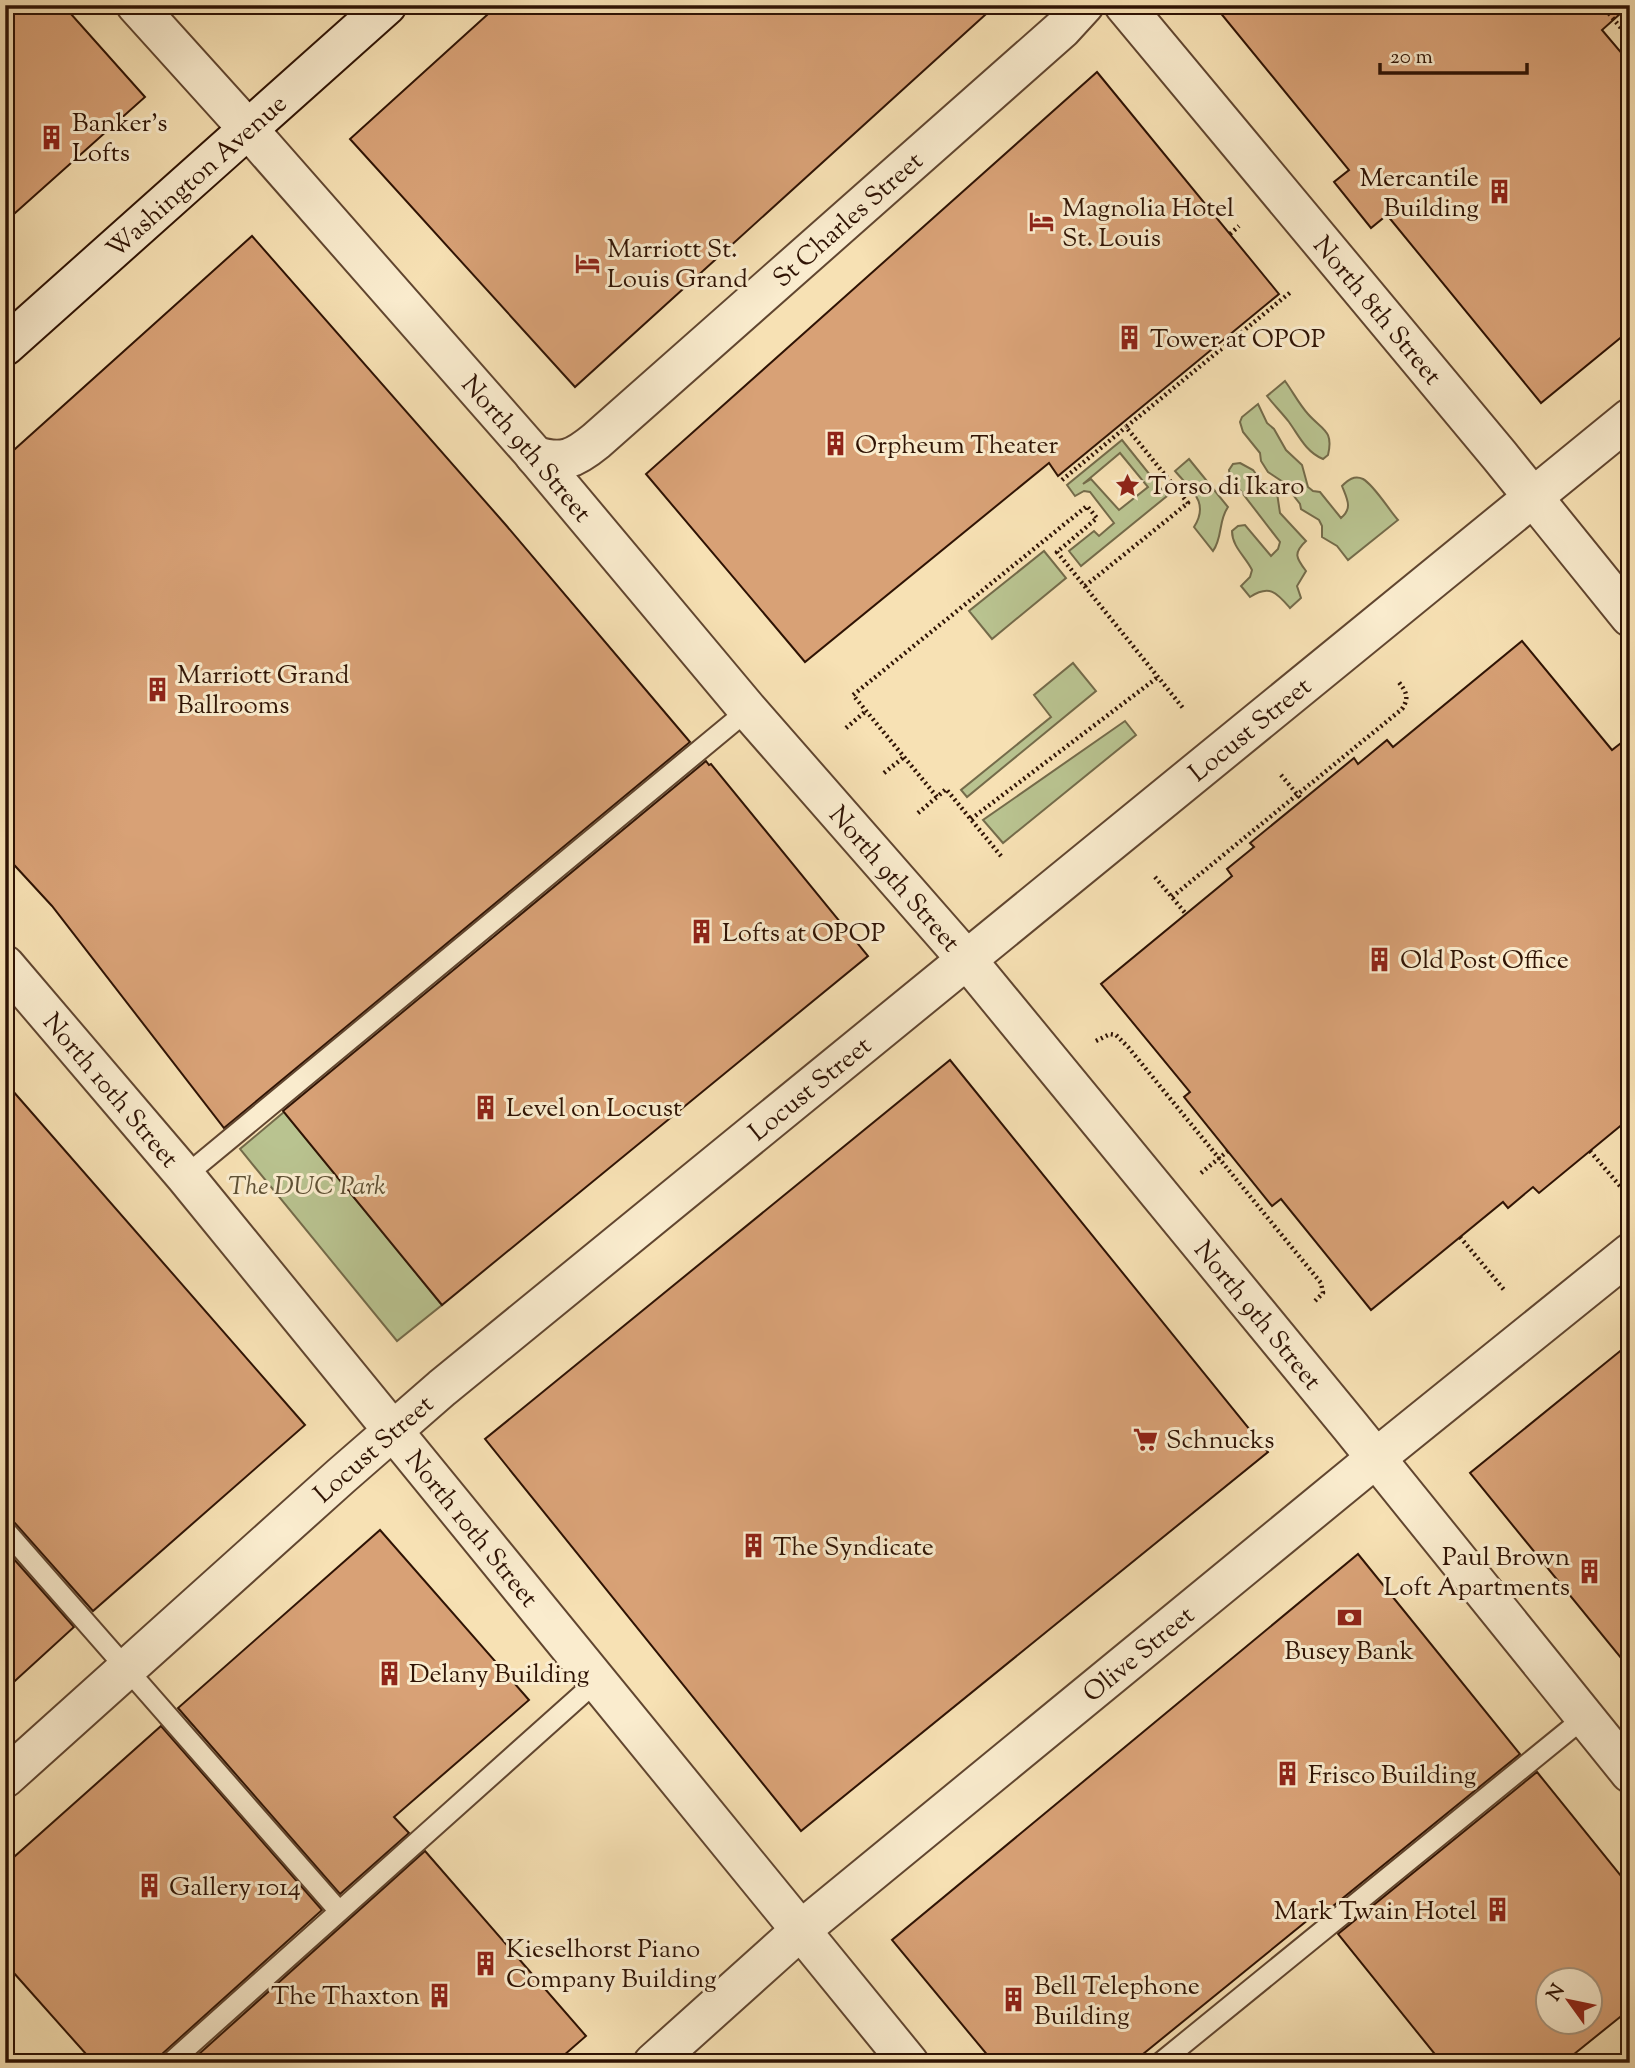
<svg xmlns="http://www.w3.org/2000/svg" width="1635" height="2068" viewBox="0 0 1635 2068" font-family="'Sorts Mill Goudy',serif">
	<style>
		.green { fill: #b9c390; stroke: #746b4a; stroke-width: 2; fill-rule: evenodd }
		.building { fill: #d8a176; stroke: #2f1304; stroke-width: 2; fill-rule: evenodd }
		.lines { fill: none; stroke-linecap: round; stroke-linejoin: round }
		.service-casing { stroke: #614630; stroke-width: 23 }
		.minor-casing { stroke: #614630; stroke-width: 42 }
		.tertiary-casing { stroke: #614630; stroke-width: 42 }
		.secondary-casing { stroke: #2f1304; stroke-width: 42 }
		.path { stroke: #2f1304; stroke-width: 4.5; stroke-dasharray: 2 3.5; stroke-linecap: butt }
		.service { stroke: #faecce; stroke-width: 19 }
		.minor { stroke: #faecce; stroke-width: 38 }
		.tertiary { stroke: #faecce; stroke-width: 38 }
		.secondary { stroke: #faecce; stroke-width: 38 }
		.labels { text-anchor: middle; stroke-width: 6; stroke-linejoin: round; paint-order: stroke }
		.poi-label { font-size: 26px; fill: #2f1304; stroke: #faecce; text-anchor: start }
		.street-label { font-size: 26px; fill: #2f1304; stroke: #faecce }
		.park-label { font-size: 26px; font-style: italic; fill: #5f5135; stroke: #faecce }
	</style>
	<rect width="100%" height="100%" fill="#f7e1b4"/>
	<filter id="stains"><feTurbulence type="fractalNoise" baseFrequency=".00286" numOctaves="4"/><feColorMatrix values="0 0 0 0 .2 0 0 0 0 .09 0 0 0 0 .02 0 0 0 .5 -.17"/></filter>
	<radialGradient id="worn" r=".72"><stop offset=".6" stop-color="#630" stop-opacity="0"/><stop offset="1" stop-color="#630" stop-opacity=".3"/></radialGradient>
	<g class="green">
		<path d="M1285 381C1293 392 1299 404 1308 414 1322 430 1334 430 1328 455L1323 459C1306 452 1299 436 1289 422 1282 413 1274 405 1267 396Z"/>
		<path d="M1258 404 1267 423 1274 429 1286 450 1302 465 1308 487 1313 491 1320 492 1341 518C1353 508 1347 499 1342 486 1348 480 1354 475 1363 479 1374 485 1389 510 1398 520L1348 560 1337 546 1322 537V526L1319 520 1301 509 1300 504 1283 482 1268 472 1261 461 1260 453 1243 432 1240 422 1242 417Z"/>
		<path d="M1122 440 1167 496 1081 566 1069 551 1094 531 1099 536 1114 523 1090 492 1084 491 1075 496 1067 485ZM1120 453 1148 487 1119 510 1091 479 1083 484Z"/>
		<path d="M1189 459 1228 507C1218 521 1223 537 1213 551L1194 527C1210 502 1191 490 1175 471Z"/>
		<path d="M1240 463 1253 470 1262 482 1273 488 1277 493 1280 513 1306 541C1293 553 1296 558 1306 571L1297 586 1301 598 1290 608C1277 593 1270 584 1250 597L1241 586 1250 577 1252 570C1246 557 1232 547 1232 531L1238 526 1245 525 1271 556 1278 549 1280 542 1230 477 1229 470 1233 464Z"/>
		<polygon points="1044,551 1066,578 992,639 969,611"/>
		<polygon points="1073,663 1096,691 967,797 961,790 1051,717 1034,695"/>
		<polygon points="1125,721 1136,735 1003,843 983,820"/>
		<polygon points="284,1112 442,1305 397,1341 240,1149"/>
	</g>
	<g class="building">
		<polygon points="5,5 63,5 145,97 5,222"/>
		<polygon points="498,5 996,5 575,387 350,139"/>
		<polygon points="1214,5 1630,5 1602,30 1630,63 1630,330 1541,403 1387,215 1371,228 1334,182 1349,170"/>
		<polygon points="1097,72 1279,294 1058,476 1049,463 805,662 646,474"/>
		<polygon points="252,236 505,524 690,742 224,1128 52,906 5,855 5,458"/>
		<polygon points="1522,641 1612,750 1630,736 1630,1118 1539,1193 1533,1187 1508,1208 1503,1202 1371,1310 1281,1199 1272,1206 1184,1097 1190,1092 1101,984 1232,876 1227,869 1254,847 1250,843 1354,758 1358,764 1387,740 1393,747"/>
		<polygon points="706,761 709,765 711,764 868,956 442,1305 283,1111"/>
		<polygon points="950,1060 1268,1452 801,1831 485,1439"/>
		<polygon points="5,1082 305,1425 93,1611 14,1522 5,1518"/>
		<polygon points="1630,1343 1630,1669 1470,1473"/>
		<polygon points="380,1530 529,1700 394,1817 409,1833 340,1894 178,1708"/>
		<polygon points="5,1549 74,1627 5,1690"/>
		<polygon points="1358,1554 1520,1754 1322,1915 1319,1911 1132,2063 994,2063 892,1940"/>
		<polygon points="161,1726 322,1910 162,2054 158,2063 94,2063 5,1963 5,1865"/>
		<path d="M1537 1772 1630 1887V2009L1563 2063H1442L1338 1934ZM1548 1980H1590V2022H1548Z"/>
		<polygon points="425,1851 586,2036 555,2063 189,2063"/>
	</g>
	<g class="lines">
		<defs>
			<g id="service">
				<polyline points="185,1176 748,710"/>
				<polyline points="5,1530 339,1911"/>
				<polyline points="170,2063 598,1680"/>
				<polyline points="1160,2063 1585,1717"/>
			</g>
			<g id="minor">
				<polyline points="136,5 248,129"/>
				<path id="s1" d="M535 456C563 464 574 459 596 441L1062 29 1084 5"/>
			</g>
			<g id="tertiary">
				<path id="s2" d="M1124 5 1499 455 1630 617"/>
				<path id="s3" d="M248 129 531 451 748 710 967 960 1350 1426 1630 1773"/>
				<path id="s4" d="M5 965 185 1176 909 2063"/>
				<path id="s5" d="M5 1778 341 1476 442 1388 1630 418"/>
				<path id="s6" d="M653 2063 801 1930 1376 1458 1630 1253"/>
			</g>
			<g id="secondary">
				<path id="s7" d="M5 346 387 5"/>
			</g>
		</defs>
		<use href="#service" class="service-casing"/>
		<use href="#minor" class="minor-casing"/>
		<use href="#tertiary" class="tertiary-casing"/>
		<use href="#secondary" class="secondary-casing"/>
		<g class="path">
			<polyline points="1602,5 1630,39"/>
			<polyline points="1588,13 1598,5"/>
			<polyline points="1230,234 1239,226"/>
			<polyline points="1062,480 1126,427"/>
			<polyline points="1085,586 1188,503 1126,427 1292,291"/>
			<polyline points="846,728 866,711"/>
			<polyline points="884,773 904,757"/>
			<polyline points="1281,775 1302,800"/>
			<polyline points="918,813 937,797"/>
			<polyline points="971,819 1158,677"/>
			<polyline points="1001,856 946,789 937,797 853,695 1087,506 1097,518 1057,552 1183,708"/>
			<polyline points="1155,877 1186,914"/>
			<path d="M1172 897 1402 709C1410 697 1406 691 1397 680"/>
			<polyline points="1096,1041 1110,1034 1116,1035 1128,1047 1321,1283 1323,1293 1313,1303"/>
			<polyline points="1590,1151 1626,1193"/>
			<polyline points="1201,1173 1228,1151"/>
			<polyline points="1460,1237 1505,1291"/>
		</g>
		<use href="#service" class="service"/>
		<use href="#minor" class="minor"/>
		<use href="#tertiary" class="tertiary"/>
		<use href="#secondary" class="secondary"/>
	</g>
	<defs>
		<symbol id="building-bare" viewBox="-9 -9 18 18"><path d="M-4-6H4V6H1V3H-1V6H-4ZM-2.5-4.3h1.7v1.8h-1.7ZM.8-4.3h1.7v1.8H.8ZM-2.5-1h1.7V.8h-1.7ZM.8-1h1.7V.8H.8Z" fill="#8f2418" stroke="#faecce" stroke-width="2.5" paint-order="stroke"/></symbol>
		<symbol id="hotel-bare" viewBox="-9 -9 18 18"><path d="M-6-4.5h1.5V1H6V5H4.5V3h-9V5H-6ZM-4 0a1.8 1.8 0 1 1 3.6 0ZM.5 0V-2.5h3Q6-2.5 6 0Z" fill="#8f2418" stroke="#faecce" stroke-width="2.5" paint-order="stroke"/></symbol>
		<symbol id="sight-bare" viewBox="-9 -9 18 18"><path d="M0-6L1.8-2.2L6-1.7L2.9 1.2L3.7 5.4L0 3.3L-3.7 5.4L-2.9 1.2L-6-1.7L-1.8-2.2Z" fill="#8f2418" stroke="#faecce" stroke-width="2.5" paint-order="stroke"/></symbol>
		<symbol id="supermarket-bare" viewBox="-9 -9 18 18"><path d="M-6-5.5h2.5l.6 2H6L4.5 2H-2.5L-4.4-4H-6ZM-1.5 3.2a1.3 1.3 0 1 0 .1 0ZM3 3.2a1.3 1.3 0 1 0 .1 0Z" fill="#8f2418" stroke="#faecce" stroke-width="2.5" paint-order="stroke"/></symbol>
		<symbol id="bank-bare" viewBox="-9 -9 18 18"><path d="M-6-4H6V4H-6ZM0-2.3a2.3 2.3 0 1 0 0 4.6a2.3 2.3 0 1 0 0-4.6Z" fill="#8f2418" stroke="#faecce" stroke-width="2.5" paint-order="stroke"/></symbol>
	</defs>
	<g fill-rule="evenodd">
		<use href="#building-bare" x="34" y="120" width="35" height="35"/>
		<use href="#building-bare" x="1482" y="174" width="35" height="35"/>
		<use href="#hotel-bare" x="1024" y="204" width="35" height="35"/>
		<use href="#hotel-bare" x="570" y="246" width="35" height="35"/>
		<use href="#building-bare" x="1112" y="320" width="35" height="35"/>
		<use href="#building-bare" x="818" y="426" width="35" height="35"/>
		<use href="#sight-bare" x="1110" y="468" width="35" height="35"/>
		<use href="#building-bare" x="140" y="672" width="35" height="35"/>
		<use href="#building-bare" x="684" y="914" width="35" height="35"/>
		<use href="#building-bare" x="1362" y="942" width="35" height="35"/>
		<use href="#building-bare" x="468" y="1090" width="35" height="35"/>
		<use href="#supermarket-bare" x="1128" y="1422" width="35" height="35"/>
		<use href="#building-bare" x="736" y="1528" width="35" height="35"/>
		<use href="#building-bare" x="1572" y="1554" width="35" height="35"/>
		<use href="#bank-bare" x="1332" y="1600" width="35" height="35"/>
		<use href="#building-bare" x="372" y="1656" width="35" height="35"/>
		<use href="#building-bare" x="1270" y="1756" width="35" height="35"/>
		<use href="#building-bare" x="132" y="1868" width="35" height="35"/>
		<use href="#building-bare" x="1480" y="1892" width="35" height="35"/>
		<use href="#building-bare" x="468" y="1946" width="35" height="35"/>
		<use href="#building-bare" x="422" y="1978" width="35" height="35"/>
		<use href="#building-bare" x="996" y="1982" width="35" height="35"/>
	</g>
	<g class="labels">
		<g class="poi-label">
			<text x="72" y="131">Banker's<tspan x="72" dy="30">Lofts</tspan></text>
			<text x="1479" y="186" text-anchor="end">Mercantile<tspan x="1479" dy="30">Building</tspan></text>
			<text x="1062" y="216">Magnolia Hotel<tspan x="1062" dy="30">St. Louis</tspan></text>
			<text x="607" y="257">Marriott St.<tspan x="607" dy="30">Louis Grand</tspan></text>
			<text x="1150" y="347">Tower at OPOP</text>
			<text x="855" y="453">Orpheum Theater</text>
			<text x="1148" y="494">Torso di Ikaro</text>
			<text x="177" y="683">Marriott Grand<tspan x="177" dy="30">Ballrooms</tspan></text>
			<text x="722" y="941">Lofts at OPOP</text>
			<text x="1400" y="968">Old Post Office</text>
			<text x="506" y="1116">Level on Locust</text>
			<text x="1166" y="1448">Schnucks</text>
			<text x="773" y="1555">The Syndicate</text>
			<text x="1570" y="1565" text-anchor="end">Paul Brown<tspan x="1570" dy="30">Loft Apartments</tspan></text>
			<text x="1349" y="1659" text-anchor="middle">Busey Bank</text>
			<text x="409" y="1682">Delany Building</text>
			<text x="1308" y="1783">Frisco Building</text>
			<text x="169" y="1895">Gallery 1014</text>
			<text x="1477" y="1919" text-anchor="end">Mark Twain Hotel</text>
			<text x="506" y="1957">Kieselhorst Piano<tspan x="506" dy="30">Company Building</tspan></text>
			<text x="1034" y="1994">Bell Telephone<tspan x="1034" dy="30">Building</tspan></text>
			<text x="420" y="2004" text-anchor="end">The Thaxton</text>
		</g>
		<g class="street-label">
			<text dy="9" stroke="none"><textPath href="#s7" startOffset="256">Washington Avenue</textPath></text>
			<text dy="9" stroke="none"><textPath href="#s1" startOffset="402">St Charles Street</textPath></text>
			<text dy="9" stroke="none"><textPath href="#s2" startOffset="397">North 8th Street</textPath></text>
			<text dy="9" stroke="none"><textPath href="#s3" startOffset="424">North 9th Street</textPath></text>
			<text dy="9" stroke="none"><textPath href="#s5" startOffset="1628">Locust Street</textPath></text>
			<text dy="9" stroke="none"><textPath href="#s3" startOffset="990">North 9th Street</textPath></text>
			<text dy="9" stroke="none"><textPath href="#s5" startOffset="1060">Locust Street</textPath></text>
			<text dy="9" stroke="none"><textPath href="#s4" startOffset="164">North 10th Street</textPath></text>
			<text dy="9" stroke="none"><textPath href="#s3" startOffset="1558">North 9th Street</textPath></text>
			<text dy="9" stroke="none"><textPath href="#s5" startOffset="494">Locust Street</textPath></text>
			<text dy="9" stroke="none"><textPath href="#s4" startOffset="732">North 10th Street</textPath></text>
			<text dy="9" stroke="none"><textPath href="#s6" startOffset="635">Olive Street</textPath></text>
		</g>
		<g class="park-label">
			<text x="307" y="1194">The DUC Park</text>
		</g>
	</g>
	<rect width="1635" height="2068" fill="none" stroke="#f7e1b4" stroke-width="28"/>
	<rect x="7" y="7" width="1621" height="2054" fill="none" stroke="#2f1304" stroke-width="3.5"/>
	<rect x="14" y="14" width="1607" height="2040" fill="none" stroke="#2f1304" stroke-width="2"/>
	<g transform="translate(1569 2001) rotate(303)"><circle r="33" fill="#faecce" stroke="#a9957d" stroke-width="2"/>
	<path d="M0-5L12 26L0 18L-12 26Z" fill="#8f2418"/>
	<text y="-10" font-size="19" font-weight="bold" text-anchor="middle" fill="#2f1304">N</text>
	</g>
	<path d="M1380 63v10h147v-10" fill="none" stroke="#2f1304" stroke-width="3.5"/>
	<text x="1390" y="63" font-size="21" fill="#2f1304" stroke="#faecce" stroke-width="5" paint-order="stroke">20 m</text>
	<rect width="100%" height="100%" filter="url(#stains)"/>
	<rect width="100%" height="100%" fill="url(#worn)"/>
</svg>
